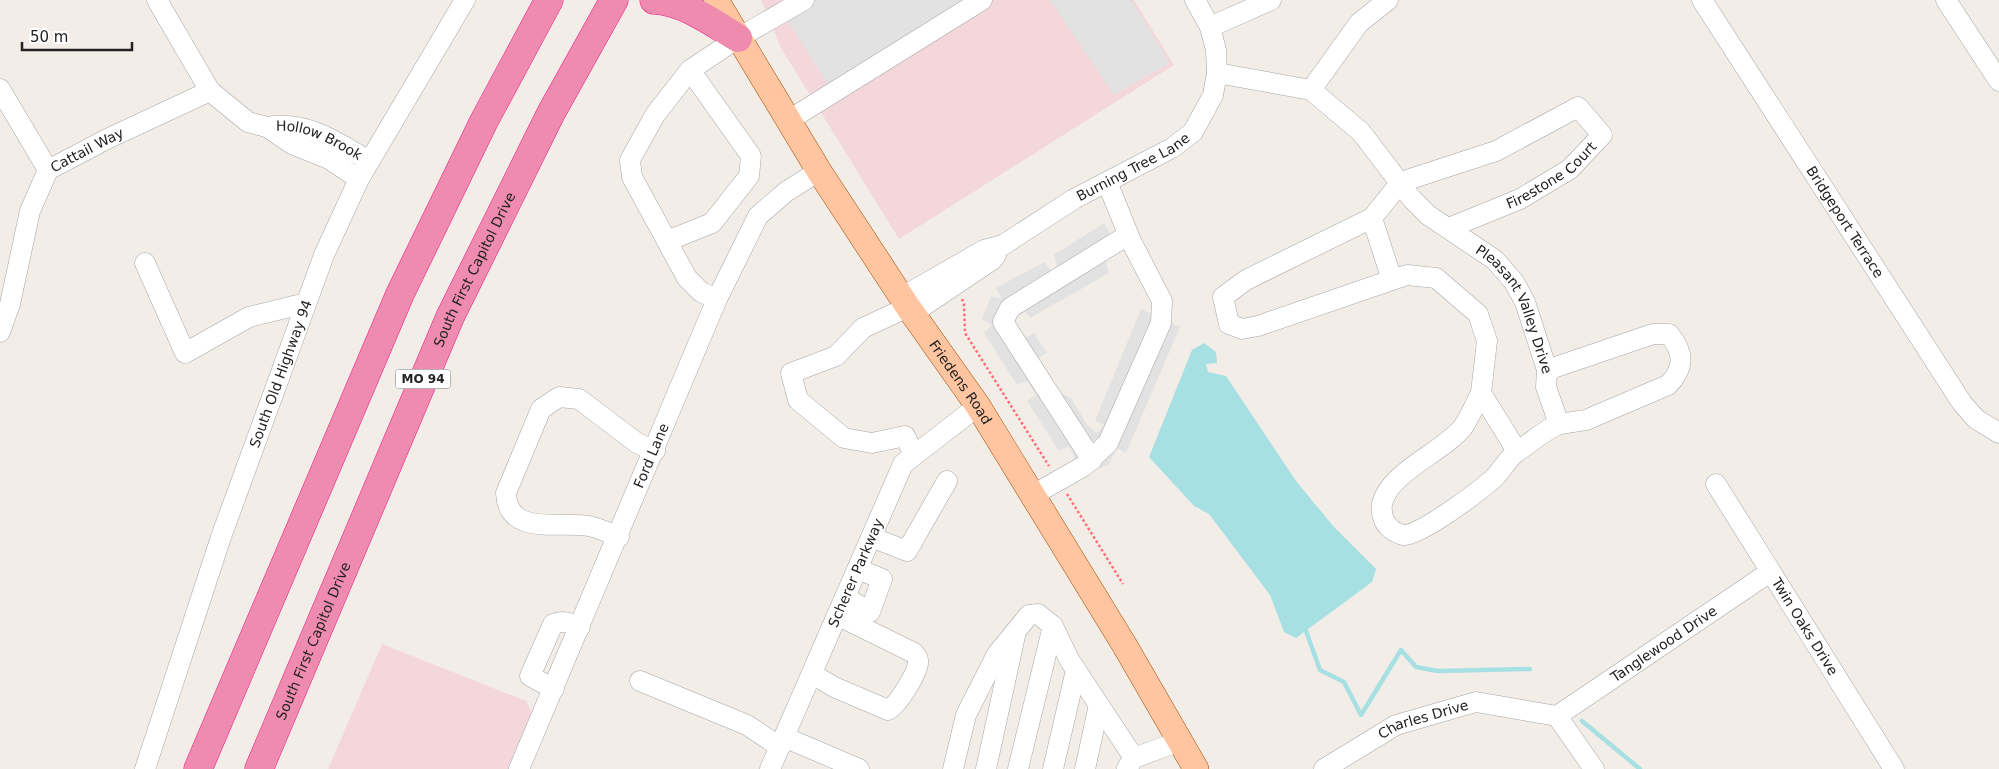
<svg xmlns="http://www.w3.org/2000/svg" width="1999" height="769" viewBox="0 0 1999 769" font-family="'DejaVu Sans',sans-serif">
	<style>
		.commercial { fill: #f4d7db }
		.parking { fill: #e2e2e2 }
		.water { fill: #a6e0e3 }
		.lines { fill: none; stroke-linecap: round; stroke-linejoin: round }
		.stream { stroke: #a6e0e3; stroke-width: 4.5 }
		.minor-casing { stroke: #a6a6a6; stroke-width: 21 }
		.major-casing { stroke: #a04e00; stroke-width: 26 }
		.highway-casing { stroke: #ea1c88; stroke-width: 29 }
		.path { stroke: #ff6d78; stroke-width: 2.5; stroke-dasharray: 2.5 2.5; stroke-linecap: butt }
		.minor { stroke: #fff; stroke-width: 20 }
		.major { stroke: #ffc5a1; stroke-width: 25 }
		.highway { stroke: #ef8baf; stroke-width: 28 }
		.labels { text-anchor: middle; stroke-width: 4; stroke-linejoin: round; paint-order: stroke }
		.shield { fill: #fff; stroke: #646464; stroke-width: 1 }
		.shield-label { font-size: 12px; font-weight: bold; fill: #222 }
		.street-label { font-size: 14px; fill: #222; stroke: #fff }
	</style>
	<rect width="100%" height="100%" fill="#f3ede8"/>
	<g class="commercial">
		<polygon points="761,0 1134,0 1174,65 899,239 781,48"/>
		<polygon points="382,644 526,701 533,714 509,769 328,769"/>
	</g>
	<g class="parking">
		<polygon points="804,0 982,0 833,93 783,13"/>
		<polygon points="1050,0 1131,0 1170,63 1114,95"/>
		<polygon points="1104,223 1109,231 1113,254 1105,257 1109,273 1030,318 1024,309 1016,317 1015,327 1025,338 1034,333 1047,353 1038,358 1057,392 1071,398 1088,426 1097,433 1105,425 1095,421 1141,309 1180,327 1126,453 1117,448 1109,464 1083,477 1069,446 1059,451 1027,401 1036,395 1027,381 1017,385 984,333 992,325 982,319 991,296 1002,299 996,288 1044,262 1051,271 1057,266 1054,255"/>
	</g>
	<polygon class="water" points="1204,343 1216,352 1217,363 1206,364 1208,372 1226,376 1296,481 1334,527 1376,569 1372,582 1296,638 1284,632 1270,595 1209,514 1194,506 1149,457 1192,350"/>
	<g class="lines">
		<g class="stream">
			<polyline points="1306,631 1320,670 1344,682 1361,715 1401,650 1416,667 1438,671 1530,669"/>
			<polyline points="1582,721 1640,769"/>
		</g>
		<defs>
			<g id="minor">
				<polyline points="157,0 210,91 248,122 267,127 292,144 329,159 359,179"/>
				<path id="s1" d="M1702 0 1962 403 1976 419 1999 433"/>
				<polyline points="1946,0 1999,81"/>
				<polyline points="1210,27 1271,0"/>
				<path id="s2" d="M1217 73 1311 90 1361 132 1412 199 1428 215 1495 260 1514 282 1525 302 1547 370 1546 387 1559 424C1543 431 1532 442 1518 451 1508 457 1502 471 1493 479 1479 491 1419 537 1403 535 1400 534 1392 531 1390 528 1383 523 1381 512 1382 504 1389 472 1442 453 1463 427 1470 417 1475 404 1481 393"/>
				<path id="s3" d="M0 89 48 170 107 139 210 91"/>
				<polyline points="1311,90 1359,23 1388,0"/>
				<polyline points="789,120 982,0"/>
				<path id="s4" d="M267 127C306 120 337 142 369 161"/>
				<polyline points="1372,218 1246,280 1223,297 1229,324 1242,329 1258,326 1392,280"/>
				<path id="s5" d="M1449 228 1520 199 1570 169 1602 135 1578 107 1496 151 1401 182 1372 218 1392 280 1407 275 1436 278 1478 314 1487 341 1481 393 1517 451"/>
				<polyline points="667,241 712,223 749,176 751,156 690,70"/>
				<polyline points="145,263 185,353 249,317 306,303"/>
				<path id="s6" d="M902 297 984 250 1003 245 1074 199 1172 148 1193 132 1213 95 1217 73 1216 50 1210 27 1195 0"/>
				<polyline points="717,299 701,292 687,278 632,177 630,160 655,115 690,70 738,38 804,0"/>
				<polyline points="908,307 863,328 836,356 791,373 798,400 844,438 872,443 905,436 914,455"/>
				<polyline points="913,313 992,260 996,255"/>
				<polyline points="0,332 10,304 30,211 48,170"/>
				<path d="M1547 370 1653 334H1669C1684 352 1685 368 1668 385L1586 420 1559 424"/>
				<polyline points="1092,460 1003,322 1010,308 1128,235"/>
				<path id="s7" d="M1716 484 1894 769"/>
				<polyline points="1033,495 1084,466 1108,443 1161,323 1162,301 1131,241 1107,182"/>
				<path d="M619 537C609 533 599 528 589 526 562 520 508 538 506 493L541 409 559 397 579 399 637 443 655 451"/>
				<polyline points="871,537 907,551 947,481"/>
				<polyline points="845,597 870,612 882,579 858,569"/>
				<path d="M812 674 834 687 888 710C898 705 916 675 918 664 919 659 917 657 914 653L837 615"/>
				<polyline points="640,681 747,725 780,747"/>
				<path d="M554 689 530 676 553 624C563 620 571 623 580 627"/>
				<path id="s8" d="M1557 716 1770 572"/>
				<polyline points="784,737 859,769"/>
				<polyline points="1127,768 1134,758 1180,741"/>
				<path id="s9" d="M145 769 221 537 324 255 359 179 465 0"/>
				<path id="s10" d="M519 769 717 299 758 216 787 191 819 171"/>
				<path id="s11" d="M770 769 903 464 978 406"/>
				<polyline points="953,769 966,715 997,654 1029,615 1038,614 1053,626 1070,661 1134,758"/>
				<polyline points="986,769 1015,636"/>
				<polyline points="1018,769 1053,626"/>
				<polyline points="1053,769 1076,670"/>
				<polyline points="1085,769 1099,705"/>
				<path id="s12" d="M1324 769 1396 725 1476 702 1557 716 1594 769"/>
			</g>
			<g id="major">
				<path id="s13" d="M716 0 819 171 908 307 978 406 1125 646 1196 769"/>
			</g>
			<g id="highway">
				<path d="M654 0C684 1 713 23 738 38"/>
				<polyline points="198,769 400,294 484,121 549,0"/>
				<path id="s14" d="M259 769 450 317 551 113 614 0"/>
			</g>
		</defs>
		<use href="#minor" class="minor-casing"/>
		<use href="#major" class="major-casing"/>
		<use href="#highway" class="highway-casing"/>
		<g class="path">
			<polyline points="962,299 964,304 965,333 1049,466"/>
			<polyline points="1067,494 1123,584"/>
		</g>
		<use href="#minor" class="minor"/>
		<use href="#major" class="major"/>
		<use href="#highway" class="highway"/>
	</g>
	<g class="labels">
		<rect class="shield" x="395.5" y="369.5" width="55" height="19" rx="4"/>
		<g class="shield-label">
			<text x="423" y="383">MO 94</text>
		</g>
		<g class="street-label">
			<text dy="5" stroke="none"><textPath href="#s4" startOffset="55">Hollow Brook</textPath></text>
			<text dy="5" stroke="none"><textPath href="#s3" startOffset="138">Cattail Way</textPath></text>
			<text dy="5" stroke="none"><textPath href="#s6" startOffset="266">Burning Tree Lane</textPath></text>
			<text dy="5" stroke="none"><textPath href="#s5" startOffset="116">Firestone Court</textPath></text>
			<text dy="5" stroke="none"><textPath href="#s1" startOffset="264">Bridgeport Terrace</textPath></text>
			<text dy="5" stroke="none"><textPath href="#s14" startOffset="544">South First Capitol Drive</textPath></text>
			<text dy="5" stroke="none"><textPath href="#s2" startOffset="401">Pleasant Valley Drive</textPath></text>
			<text dy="5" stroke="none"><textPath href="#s9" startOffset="418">South Old Highway 94</textPath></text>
			<text dy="5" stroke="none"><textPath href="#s13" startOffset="454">Friedens Road</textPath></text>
			<text dy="5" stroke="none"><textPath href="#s10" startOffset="340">Ford Lane</textPath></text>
			<text dy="5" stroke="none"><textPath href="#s11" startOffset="214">Scherer Parkway</textPath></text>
			<text dy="5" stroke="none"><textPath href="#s7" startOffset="168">Twin Oaks Drive</textPath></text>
			<text dy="5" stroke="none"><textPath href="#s14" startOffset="139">South First Capitol Drive</textPath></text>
			<text dy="5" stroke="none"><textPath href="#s8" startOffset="129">Tanglewood Drive</textPath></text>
			<text dy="5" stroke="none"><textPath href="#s12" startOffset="112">Charles Drive</textPath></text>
		</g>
	</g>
	<path d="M22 42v8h110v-8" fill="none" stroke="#222222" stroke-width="2.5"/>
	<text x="30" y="42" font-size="15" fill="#222222" stroke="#ffffff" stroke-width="4" paint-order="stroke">50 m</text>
</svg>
